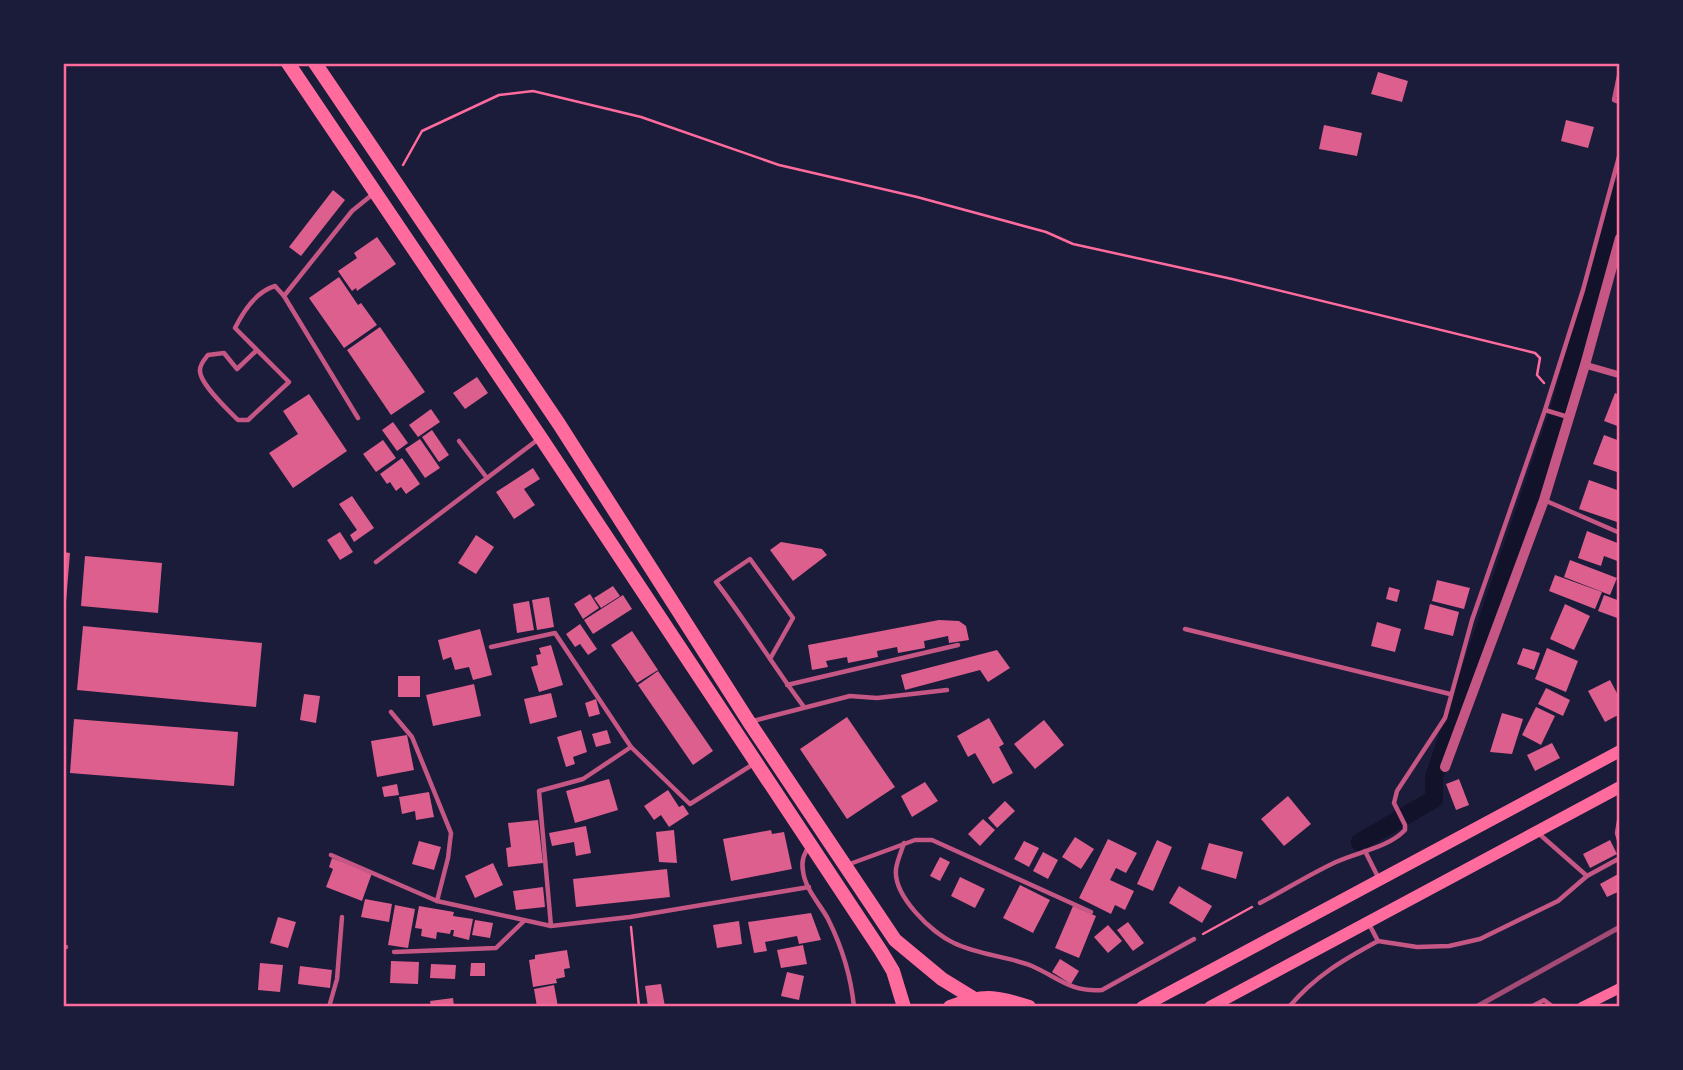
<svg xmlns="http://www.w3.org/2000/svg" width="1683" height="1070" viewBox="0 0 1683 1070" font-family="'Crimson Pro',serif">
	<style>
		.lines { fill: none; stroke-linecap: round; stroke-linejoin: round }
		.canal { stroke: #12122b; stroke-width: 18 }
		.building { fill: #dd5f8e }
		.path { stroke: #ff6b9d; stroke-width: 2.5 }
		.service { stroke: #c65784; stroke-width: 4.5 }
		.minor { stroke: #c65784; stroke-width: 7 }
		.tertiary { stroke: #c65784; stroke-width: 10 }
		.secondary { stroke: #ff6b9d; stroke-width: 10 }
		.primary { stroke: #ff6b9d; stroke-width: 12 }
		.trunk { stroke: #ff6b9d; stroke-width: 14 }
		.rail { stroke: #a44b75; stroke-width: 5 }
		.neatline { fill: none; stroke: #ff6b9d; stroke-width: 2.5 }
	</style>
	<rect width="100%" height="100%" fill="#1b1b3a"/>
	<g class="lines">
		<polyline class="canal" points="1360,842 1434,799 1434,777 1559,411 1620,189"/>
	</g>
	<g class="building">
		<polygon points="1378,72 1408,81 1402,102 1371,94"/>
		<polygon points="1566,120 1594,127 1588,148 1561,141"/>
		<polygon points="1324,125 1362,133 1357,156 1319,149"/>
		<polygon points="333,190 345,200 301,256 289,247"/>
		<polygon points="377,237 396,264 357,291 356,288 352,291 338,271 357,258 354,253"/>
		<polygon points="339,277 358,305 361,303 377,325 344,348 309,298"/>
		<polygon points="380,327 425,392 391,415 347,350"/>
		<polygon points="477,377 488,393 465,409 453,393"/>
		<polygon points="1615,393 1620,395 1620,427 1604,421"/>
		<polygon points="309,394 347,451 293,488 269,453 298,434 283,411"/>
		<polygon points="431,409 440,422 418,437 409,425"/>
		<polygon points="393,422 408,443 397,451 382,430"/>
		<polygon points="432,430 449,455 439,462 422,437"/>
		<polygon points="1604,435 1620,441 1620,473 1593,464"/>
		<polygon points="420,439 440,468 425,478 405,449"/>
		<polygon points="383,440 396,458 376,472 363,454"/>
		<polygon points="402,458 420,484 406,494 401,487 396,491 390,482 387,484 380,474"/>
		<polygon points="533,468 540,479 524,489 535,505 514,519 496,492"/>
		<polygon points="1589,480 1620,491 1620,523 1579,509"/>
		<polygon points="352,496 374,528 354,542 350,535 357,530 339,504"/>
		<polygon points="1587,531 1620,544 1620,562 1604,556 1601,566 1578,558"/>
		<polygon points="340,532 353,552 340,560 327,540"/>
		<polygon points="476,535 494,547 476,574 458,563"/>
		<polygon points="781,542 822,549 827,555 793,581 770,550"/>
		<polygon points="63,552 70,553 65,614 63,614"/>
		<polygon points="85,556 162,563 158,613 81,606"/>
		<polygon points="1570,560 1617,578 1610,595 1564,577"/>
		<polygon points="1555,575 1602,592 1595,609 1549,591"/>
		<polygon points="1437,580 1470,588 1464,609 1432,601"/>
		<polygon points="613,586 620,596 601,608 594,598"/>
		<polygon points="1389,587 1400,590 1397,602 1386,599"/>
		<polygon points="590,594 599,608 583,619 574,604"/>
		<polygon points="623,595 632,609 593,634 584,620"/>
		<polygon points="1604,595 1620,601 1620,619 1598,611"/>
		<polygon points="549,597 554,627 537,630 532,600"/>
		<polygon points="529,601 534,630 517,633 513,604"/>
		<polygon points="1430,604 1459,612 1453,636 1424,629"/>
		<polygon points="1565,604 1590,616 1574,650 1550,639"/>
		<polygon points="939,620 959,621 966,626 969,640 949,643 948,636 924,641 925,648 898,653 897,647 877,651 878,657 848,663 847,657 826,661 828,667 812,670 808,645"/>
		<polygon points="1377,622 1401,629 1395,652 1371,646"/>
		<polygon points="580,624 597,649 588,655 580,644 575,647 566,634"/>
		<polygon points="83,626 262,643 256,707 77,690"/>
		<polygon points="480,629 492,675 473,680 469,667 455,670 451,657 443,660 438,640"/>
		<polygon points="632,631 658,670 637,683 611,645"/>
		<polygon points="551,645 563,685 539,692 531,667 538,665 536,655 541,654 539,648"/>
		<polygon points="1523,648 1540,653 1534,670 1517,664"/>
		<polygon points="1547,648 1578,661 1566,692 1535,679"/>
		<polygon points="997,650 1010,668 988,682 980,670 905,690 901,675"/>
		<polygon points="658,671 713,751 693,765 638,685"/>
		<rect x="398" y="676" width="22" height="21"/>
		<polygon points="1610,680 1620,699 1620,714 1605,722 1588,691"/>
		<polygon points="474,684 481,716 433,726 426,695"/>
		<polygon points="1546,688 1570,700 1563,716 1538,704"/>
		<polygon points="551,693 557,717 530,724 524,699"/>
		<polygon points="304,694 320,696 316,723 300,720"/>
		<polygon points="596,699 600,714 589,717 585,703"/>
		<polygon points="1536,707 1555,716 1541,745 1522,735"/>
		<polygon points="1502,713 1523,719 1512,754 1490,752"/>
		<polygon points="847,717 895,787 847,819 800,749"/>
		<polygon points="989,718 1004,744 999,747 1013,773 993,784 975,753 968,757 957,736"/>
		<polygon points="74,719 238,732 234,786 70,773"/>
		<polygon points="1044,720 1064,745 1035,769 1014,744"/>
		<polygon points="581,730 587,752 573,757 575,764 566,767 557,737"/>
		<polygon points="607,730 611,743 596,747 592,734"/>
		<polygon points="407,735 414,770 377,777 371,741"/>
		<polygon points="1552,743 1560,758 1535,771 1527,755"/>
		<polygon points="609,779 618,810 575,823 566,791"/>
		<polygon points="1459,779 1469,805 1456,810 1446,784"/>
		<polygon points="925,782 938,801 912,817 901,796"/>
		<polygon points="397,784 399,795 384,797 382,787"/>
		<polygon points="668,790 679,807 683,805 689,814 669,827 661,815 654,820 644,806"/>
		<polygon points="429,792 434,817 416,820 415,811 402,814 399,797"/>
		<polygon points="1288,796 1311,824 1284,846 1261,819"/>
		<polygon points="1005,801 1015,811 997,828 988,818"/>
		<polygon points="983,819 995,830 980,846 968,834"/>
		<polygon points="538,820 543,863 508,867 506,848 511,847 508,823"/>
		<polygon points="586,826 591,853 576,856 574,842 552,846 549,833"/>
		<polygon points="674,830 677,863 659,862 656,832"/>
		<polygon points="771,830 772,834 784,832 792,869 731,881 723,839"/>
		<polygon points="1075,837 1094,849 1081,869 1062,857"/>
		<polygon points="1108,839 1137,853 1126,873 1116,868 1110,880 1134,891 1125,910 1115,905 1111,914 1079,898"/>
		<polygon points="1157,840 1172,847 1153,891 1137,884"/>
		<polygon points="1610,840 1617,854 1590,868 1583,854"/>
		<polygon points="419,841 441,847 434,870 412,864"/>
		<polygon points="1024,841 1039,848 1029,867 1014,859"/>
		<polygon points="1209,843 1243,852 1236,879 1201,869"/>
		<polygon points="1043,852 1058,860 1048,879 1033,871"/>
		<polygon points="940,857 950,862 940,881 930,876"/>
		<polygon points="332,858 372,873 362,901 326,887 333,869 329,867"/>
		<polygon points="493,863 503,885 475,898 465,876"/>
		<polygon points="667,869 670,897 576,907 573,879"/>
		<polygon points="1620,873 1620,891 1607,897 1600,884"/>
		<polygon points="960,877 985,889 975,908 951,896"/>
		<polygon points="1020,885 1050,900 1033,933 1003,918"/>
		<polygon points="1179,886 1212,906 1202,923 1169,903"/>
		<polygon points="543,887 545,907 516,910 513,891"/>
		<polygon points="365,899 392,904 389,922 361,917"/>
		<polygon points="395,905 415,909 408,948 388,945"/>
		<polygon points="419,906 454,912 453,916 473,919 469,940 453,936 454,930 451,930 450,934 437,932 436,939 421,936 422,929 415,928"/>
		<polygon points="1073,906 1096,916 1079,958 1055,948"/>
		<polygon points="811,913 821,940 799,944 797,936 765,942 767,951 754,953 748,922"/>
		<polygon points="278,917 296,922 288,948 270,943"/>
		<polygon points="475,920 493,923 490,938 472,935"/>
		<polygon points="739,921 742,944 717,948 713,925"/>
		<polygon points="1128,922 1144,943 1133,951 1117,930"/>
		<polygon points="1108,925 1122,941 1108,953 1094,937"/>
		<polygon points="803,945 807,964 781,968 777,950"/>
		<polygon points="567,950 570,968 564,969 565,977 556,979 557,983 533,987 529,960 535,959 535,955"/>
		<polygon points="1060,959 1079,971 1071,984 1052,972"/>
		<polygon points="391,961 419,962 418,984 390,983"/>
		<polygon points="260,963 283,965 280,992 258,990"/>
		<polygon points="471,963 485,963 485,976 470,976"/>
		<polygon points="431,964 456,965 455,979 430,978"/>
		<polygon points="300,966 332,970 330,988 298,984"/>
		<polygon points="787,972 804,976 799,1000 781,996"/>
		<polygon points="661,984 665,1007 648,1007 645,986"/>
		<polygon points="554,985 558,1007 537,1007 534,989"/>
		<polygon points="453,998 454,1007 431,1007 430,1001"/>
	</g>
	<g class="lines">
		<g class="path">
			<polyline points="403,165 422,131 499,95 533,91 641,117 779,165 917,197 1046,232 1073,244 1232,279 1535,353 1540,358 1537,375 1544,383"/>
			<polyline points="631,927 639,1007"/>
			<polyline points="1203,934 1252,907"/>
		</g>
		<g class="service">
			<polyline points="1620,71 1614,100 1620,102"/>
			<polyline points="284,296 352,211 373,194"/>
			<path d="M257 350 237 369 224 353 208 355C204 360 200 364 200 370 199 383 228 410 238 420H248L289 382 235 328C243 312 257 291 275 286L284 296 358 418"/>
			<polyline points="1545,410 1568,417"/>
			<polyline points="459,441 487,478"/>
			<polyline points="1544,500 1620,533"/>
			<polyline points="376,562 540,438"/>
			<polyline points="1185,629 1450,694"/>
			<polyline points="491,647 555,633 631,747 690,804 755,763"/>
			<path d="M770 659 793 618 750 559 716 582C747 622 773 666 804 707"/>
			<polyline points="787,685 958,645"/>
			<polyline points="391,712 412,737 451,833 448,858 437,901"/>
			<polyline points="753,721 850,696 877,698 947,690"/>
			<polyline points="1620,815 1617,833 1620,844"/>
			<polyline points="1537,832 1587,876 1620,858"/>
			<path d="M904 843C901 852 897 861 896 869 893 896 932 933 954 943 978 955 1007 956 1032 966 1059 978 1070 992 1102 990L1194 939"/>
			<path d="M809 846C804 855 801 860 803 871 805 889 820 904 828 919 842 947 851 976 854 1007"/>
			<polyline points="1365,851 1379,879"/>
			<polyline points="331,855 437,901 551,926 630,917 809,887"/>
			<polyline points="847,865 915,840 932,840 1091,912"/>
			<path d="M1260 903C1285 890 1310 874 1336 862 1357 852 1388 848 1405 830V825L1394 803 1397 791 1445 718 1472 620 1545 410 1583 290 1620 153"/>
			<polyline points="551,926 539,791 583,779 631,747"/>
			<polyline points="1378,941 1417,947 1449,946 1480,939 1558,901 1587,876"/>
			<polyline points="63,947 66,947"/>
			<polyline points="394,952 496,948 524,921"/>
			<polyline points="329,1007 337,979 342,917"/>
			<path d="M1289 1007C1315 976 1343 960 1378 941L1369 924"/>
			<polyline points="1531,1007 1544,1000 1553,1007"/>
		</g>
		<polyline class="minor" points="1585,365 1620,375"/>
		<polyline class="tertiary" points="1445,767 1544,500 1585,365 1620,238"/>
		<polyline class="secondary" points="1582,1007 1620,988"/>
		<g class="primary">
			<polyline points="1142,1007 1620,751"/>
			<polyline points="1210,1007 1620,787"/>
		</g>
		<g class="trunk">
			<polyline points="288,63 541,438 881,951 893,971 904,1007"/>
			<polyline points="315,63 559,424 749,722 895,940 942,979 973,998"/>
			<path d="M950 1007C983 994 996 996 1029 1007"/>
		</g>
		<polyline class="rail" points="1476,1007 1620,927"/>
	</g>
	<rect width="1683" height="1070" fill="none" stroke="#1b1b3a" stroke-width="130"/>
	<rect x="65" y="65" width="1553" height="940" class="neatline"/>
</svg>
